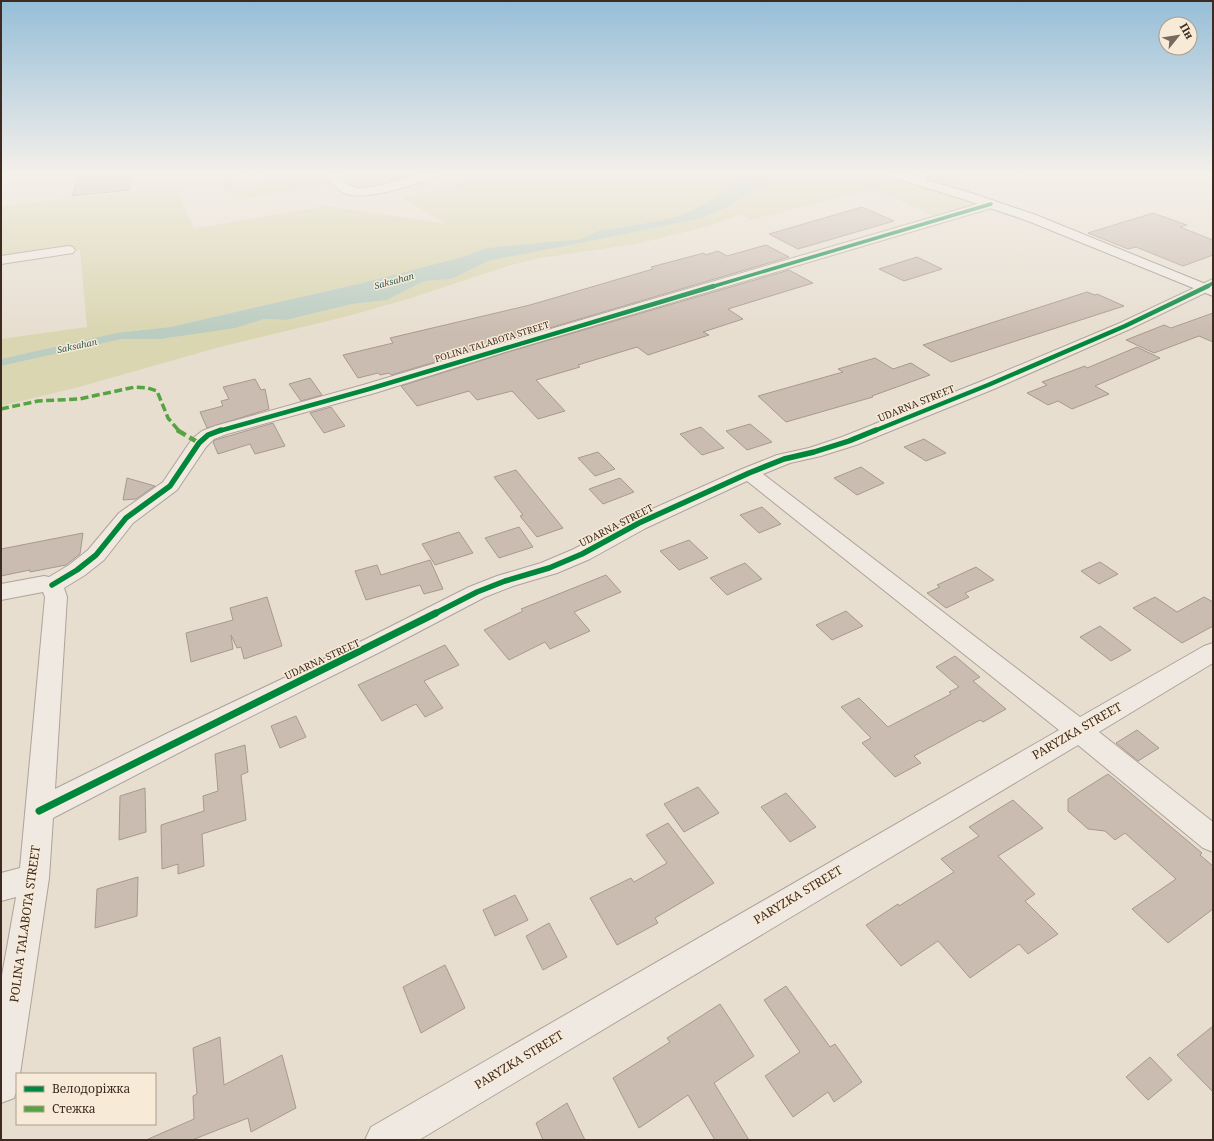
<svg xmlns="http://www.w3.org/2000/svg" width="1214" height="1141" viewBox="0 0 1214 1141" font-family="'Noto Serif',serif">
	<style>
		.green { fill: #dad6b2 }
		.water { fill: #bbccc0 }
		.building { fill: #cbbcb1; stroke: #a8998f }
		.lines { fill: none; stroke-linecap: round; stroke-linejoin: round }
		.street-casing { stroke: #ada399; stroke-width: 2 }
		.secondary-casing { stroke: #9c9389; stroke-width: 2 }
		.street { fill: #efe9e2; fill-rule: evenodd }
		.secondary { fill: #efe9e2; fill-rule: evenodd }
		.quiet-far1 { stroke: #54a441; stroke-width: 3.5; stroke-dasharray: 8 3.5; stroke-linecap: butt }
		.quiet { stroke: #54a441; stroke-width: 4.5; stroke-dasharray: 10 4.5; stroke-linecap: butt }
		.cycleway-far3-casing { stroke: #f7ead7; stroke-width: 5 }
		.cycleway-far2-casing { stroke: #f7ead7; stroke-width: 6 }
		.cycleway-far1-casing { stroke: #f7ead7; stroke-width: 8 }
		.cycleway-casing { stroke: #f7ead7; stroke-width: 10 }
		.cycleway-far3 { stroke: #00873e; stroke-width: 3.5 }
		.cycleway-far2 { stroke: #00873e; stroke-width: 4.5 }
		.cycleway-far1 { stroke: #00873e; stroke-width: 5.5 }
		.cycleway { stroke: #00873e; stroke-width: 7 }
		.labels { text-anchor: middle; stroke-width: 3; stroke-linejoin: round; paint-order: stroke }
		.far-water-label { font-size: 9px; font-style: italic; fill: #2f5d55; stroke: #f7ead7 }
		.far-street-label { font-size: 9px; fill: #3d2a20; stroke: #f7ead7 }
		.street-label { font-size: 10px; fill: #3d2a20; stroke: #f7ead7 }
		.near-street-label { font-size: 12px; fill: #3d2a20; stroke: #f7ead7 }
	</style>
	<rect width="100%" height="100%" fill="#e7ded0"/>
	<g class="green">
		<polygon points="237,172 324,172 331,183 235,201 220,181 228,179 235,190 262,186 263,173 241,174"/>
		<path d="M369 172H429C413 177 374 192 358 189 353 188 349 183 346 180L361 177 359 174Z"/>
		<polygon points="504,172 769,172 742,180 712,200 689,212 668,219 612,229 600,230 582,239 487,248 466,256 362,283 170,327 116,333 1,359 1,339 87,327 80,250 1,261 1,206 176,187 194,229 326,206 446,224 402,198 445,188 453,192 461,191 453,185"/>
		<polygon points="785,172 929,172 968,187 973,193 968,196 991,204 941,219 873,189 751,220 740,214 710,226 636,244 540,258 511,265 408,299 344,317 220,347 79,387 1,406 1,366 122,339 161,339 236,328 264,319 286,320 352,304 387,300 424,281 451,279 488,261 626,234 702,218 727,207"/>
	</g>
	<polygon class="water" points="769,172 785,172 727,207 702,218 626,234 488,261 451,279 424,281 387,300 352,304 286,320 264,319 236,328 161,339 122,339 1,366 1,359 116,333 170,327 362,283 466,256 487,248 582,239 600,230 612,229 668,219 689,212 712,200 742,180"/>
	<g class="building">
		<polygon points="80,172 132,172 129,190 72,196"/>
		<polygon points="862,207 894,221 798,249 769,234"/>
		<polygon points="1153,213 1187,225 1180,227 1213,240 1213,255 1183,266 1136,247 1128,249 1088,233"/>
		<polygon points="766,245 789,257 391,375 389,373 380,375 378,373 358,378 343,355 393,343 390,338 530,305 653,269 651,267 704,253 706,255 718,251 727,256"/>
		<polygon points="917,257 942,269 904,281 879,269"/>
		<polygon points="789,270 813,283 728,309 743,319 703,332 709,335 648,355 637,347 578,365 580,367 536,380 565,411 538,419 512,391 477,400 469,391 417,406 401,386 508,352"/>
		<polygon points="1087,292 1095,295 1097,294 1124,306 951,362 923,345"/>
		<polygon points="1213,313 1213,342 1199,336 1154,353 1126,340 1164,325 1171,328"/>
		<polygon points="1137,347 1160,358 1095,386 1109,394 1072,409 1058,401 1048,405 1027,393 1047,385 1042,382 1085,366 1087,368"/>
		<polygon points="875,358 893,369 911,363 930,375 872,396 873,397 786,422 758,396 843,372 838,369"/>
		<polygon points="310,378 322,395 301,401 289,384"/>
		<polygon points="255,379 261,390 265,389 269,409 207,428 200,412 223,406 221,401 229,399 223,387"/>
		<polygon points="331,407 345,426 324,433 310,413"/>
		<polygon points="273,423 285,446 255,454 250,444 218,454 213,442 215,440"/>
		<polygon points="750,424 772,442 747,450 726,431"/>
		<polygon points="701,427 724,448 702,455 680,434"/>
		<polygon points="924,439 946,453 926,461 904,447"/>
		<polygon points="598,452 615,469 595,476 578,458"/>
		<polygon points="861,467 884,483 857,495 834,478"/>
		<polygon points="516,470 563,528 537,537 520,516 523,515 494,477"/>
		<polygon points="127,478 155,486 136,499 123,500"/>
		<polygon points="620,478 634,492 603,504 589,489"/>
		<polygon points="762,507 781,524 759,533 740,515"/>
		<polygon points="519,527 533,547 499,558 485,538"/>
		<polygon points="459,532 473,553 435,565 422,544"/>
		<polygon points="83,533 80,554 66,565 30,572 30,570 1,576 1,549"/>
		<polygon points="689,540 708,558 679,570 660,551"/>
		<polygon points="430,560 443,589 424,594 420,585 366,600 355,571 377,565 381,575"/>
		<polygon points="1100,562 1118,574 1099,584 1081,571"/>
		<polygon points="745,563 762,579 727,595 710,578"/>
		<polygon points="976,567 994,580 965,593 969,597 946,608 927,593 940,587 937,585"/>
		<polygon points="606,575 621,592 574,612 590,631 550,649 545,642 509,660 484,630 523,611 521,609"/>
		<polygon points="267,597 282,646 244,659 241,647 237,648 231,635 233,649 191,662 186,633 233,620 230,608"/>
		<polygon points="1155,597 1177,612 1204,597 1213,602 1213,626 1182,643 1133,608"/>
		<polygon points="846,611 863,626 832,640 816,625"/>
		<polygon points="1100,626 1131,650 1111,661 1080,637"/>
		<polygon points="445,645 459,665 424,681 443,708 425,717 416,704 382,721 358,685"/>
		<polygon points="955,656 980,677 973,681 1006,709 983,722 980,720 914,756 921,763 895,777 862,743 871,738 841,707 859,698 888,727 951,694 949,692 959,687 936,667"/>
		<polygon points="296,716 306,737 280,748 271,726"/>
		<polygon points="1137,730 1159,748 1138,761 1116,743"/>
		<polygon points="245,745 248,772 241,775 246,820 202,834 204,866 178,874 178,864 162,869 161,825 204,811 203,796 218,791 215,754"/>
		<polygon points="1108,774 1202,853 1200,855 1213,866 1213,909 1168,943 1132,909 1176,879 1125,833 1115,840 1105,831 1088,829 1068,811 1068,799"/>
		<polygon points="698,787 719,813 684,832 664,804"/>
		<polygon points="145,788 146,832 119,840 120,796"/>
		<polygon points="786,793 816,827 790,842 761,807"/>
		<polygon points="1013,800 1043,828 998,856 1035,894 1025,901 1058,934 1028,954 1019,944 970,978 938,941 901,966 866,925 898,904 899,906 954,872 941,859 979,836 969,827"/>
		<polygon points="668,823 714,883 655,918 658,923 617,945 590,898 631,878 634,882 667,863 646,835"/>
		<polygon points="138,877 137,916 95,928 97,889"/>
		<polygon points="515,895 528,920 495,936 483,910"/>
		<polygon points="549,923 567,957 543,970 526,936"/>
		<polygon points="445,965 465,1008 421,1033 403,987"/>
		<polygon points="786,986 830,1047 835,1044 862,1082 834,1102 828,1092 793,1117 765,1076 800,1052 764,1000"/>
		<polygon points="720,1004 754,1056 714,1083 749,1140 715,1140 688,1095 639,1128 613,1078 670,1042 667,1038"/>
		<polygon points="1213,1026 1213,1092 1177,1055"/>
		<polygon points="220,1037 224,1085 282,1055 296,1108 251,1132 248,1118 192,1140 146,1140 194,1119 193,1096 197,1094 193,1048"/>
		<polygon points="1150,1057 1172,1080 1148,1100 1126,1077"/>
		<polygon points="567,1103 585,1140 543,1140 536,1123"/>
	</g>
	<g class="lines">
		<defs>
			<g id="street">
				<path d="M325 172H336L348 185 358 189 381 185 429 172H448L447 174C423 181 366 203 344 193 335 189 330 180 325 172Z"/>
				<polygon points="915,172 927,172 927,178 920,183 912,183 910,181 915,177"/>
				<polygon points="991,200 995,201 997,204 995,207 508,351 375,393 227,434 214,439 206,447 177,490 133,523 104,560 85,575 64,588 67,597 55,789 170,732 366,639 469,587 497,576 541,563 574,549 632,518 742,469 777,455 809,448 842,437 982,381 1120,323 1213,279 1213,289 1130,329 994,389 856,445 821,456 790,463 763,474 1080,717 1204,646 1213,643 1213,663 1099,732 1213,822 1213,852 1203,848 1078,745 419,1140 365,1140 371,1127 1059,730 747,481 646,528 590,559 557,573 513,586 485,597 382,651 188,748 53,818 49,878 20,1074 17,1074 17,1090 14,1098 1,1103 1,981 16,897 1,901 1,873 20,868 45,597 43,592 1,600 1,584 44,576 49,577 69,565 88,550 119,513 163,482 192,439 202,431 215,426 363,385 496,345"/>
				<polygon points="68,246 73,247 75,250 73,253 1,264 1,256"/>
			</g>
			<polygon id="secondary" points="881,172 899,172 971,193 1036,215 1213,287 1213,296 1028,221 963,199 882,174"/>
		</defs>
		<use href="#street" class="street-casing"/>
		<use href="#secondary" class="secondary-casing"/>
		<use href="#street" class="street"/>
		<use href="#secondary" class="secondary"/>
		<polyline class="quiet-far1" points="1,409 38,401 79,399 135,387 148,388 157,391 168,418 179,431"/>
		<polyline class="quiet" points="177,430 199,443"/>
		<defs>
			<g id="cycleway-far3">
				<polyline points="711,287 991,204"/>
				<polyline points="1206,287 1213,283"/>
			</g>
			<g id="cycleway-far2">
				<polyline points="219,431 369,389 714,286"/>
				<polyline points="874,431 988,385 1125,326 1208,286"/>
			</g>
			<g id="cycleway-far1">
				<polyline points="52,585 77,570 96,555 126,518 170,486 199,443 208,435 221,430"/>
				<polyline points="434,614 477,592 505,581 549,568 582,554 639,523 749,473 784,459 814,452 849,441 876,430"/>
			</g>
			<polyline id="cycleway" points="39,811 436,613"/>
		</defs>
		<use href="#cycleway-far3" class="cycleway-far3-casing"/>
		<use href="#cycleway-far2" class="cycleway-far2-casing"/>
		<use href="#cycleway-far1" class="cycleway-far1-casing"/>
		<use href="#cycleway" class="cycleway-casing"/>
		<use href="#cycleway-far3" class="cycleway-far3"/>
		<use href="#cycleway-far2" class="cycleway-far2"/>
		<use href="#cycleway-far1" class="cycleway-far1"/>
		<use href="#cycleway" class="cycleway"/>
	</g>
	<linearGradient id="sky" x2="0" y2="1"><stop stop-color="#96bed8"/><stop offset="0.52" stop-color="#f4f0ea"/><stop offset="1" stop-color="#f4f0ea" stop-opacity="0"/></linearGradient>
	<rect width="1214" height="332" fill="url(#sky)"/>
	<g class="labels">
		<g class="far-water-label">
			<text transform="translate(394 281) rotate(-15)" y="3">Saksahan</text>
			<text transform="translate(77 346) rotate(-12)" y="3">Saksahan</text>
		</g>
		<g class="far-street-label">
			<text transform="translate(492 342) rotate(-17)" y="3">POLINA TALABOTA STREET</text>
		</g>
		<g class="street-label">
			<text transform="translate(916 403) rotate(-22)" y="4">UDARNA STREET</text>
			<text transform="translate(616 525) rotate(-27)" y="4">UDARNA STREET</text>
			<text transform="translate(322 659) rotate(-25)" y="4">UDARNA STREET</text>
		</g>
		<g class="near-street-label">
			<text transform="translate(1077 731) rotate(-30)" y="4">PARYZKA STREET</text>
			<text transform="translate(798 895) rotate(-31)" y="4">PARYZKA STREET</text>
			<text transform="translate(25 924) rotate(-82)" y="4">POLINA TALABOTA STREET</text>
			<text transform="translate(519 1060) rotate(-31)" y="4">PARYZKA STREET</text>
		</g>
	</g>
	<rect width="1214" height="1141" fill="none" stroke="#3d2a20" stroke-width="4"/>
	<rect x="16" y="1073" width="140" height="52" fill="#f7ead7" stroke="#ad9d8e"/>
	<rect x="24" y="1086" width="20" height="6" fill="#00873e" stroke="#ad9d8e"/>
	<text x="52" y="1093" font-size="12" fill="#3d2a20">Велодоріжка</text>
	<rect x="24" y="1106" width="20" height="6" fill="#54a441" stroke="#ad9d8e"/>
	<text x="52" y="1113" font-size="12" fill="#3d2a20">Стежка</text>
	<g transform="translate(1178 36) rotate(60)"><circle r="19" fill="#f7ead7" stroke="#ad9d8e"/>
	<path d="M0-3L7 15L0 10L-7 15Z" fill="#78695e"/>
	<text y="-6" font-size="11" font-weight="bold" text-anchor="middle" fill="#3d2a20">Пн</text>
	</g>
</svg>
